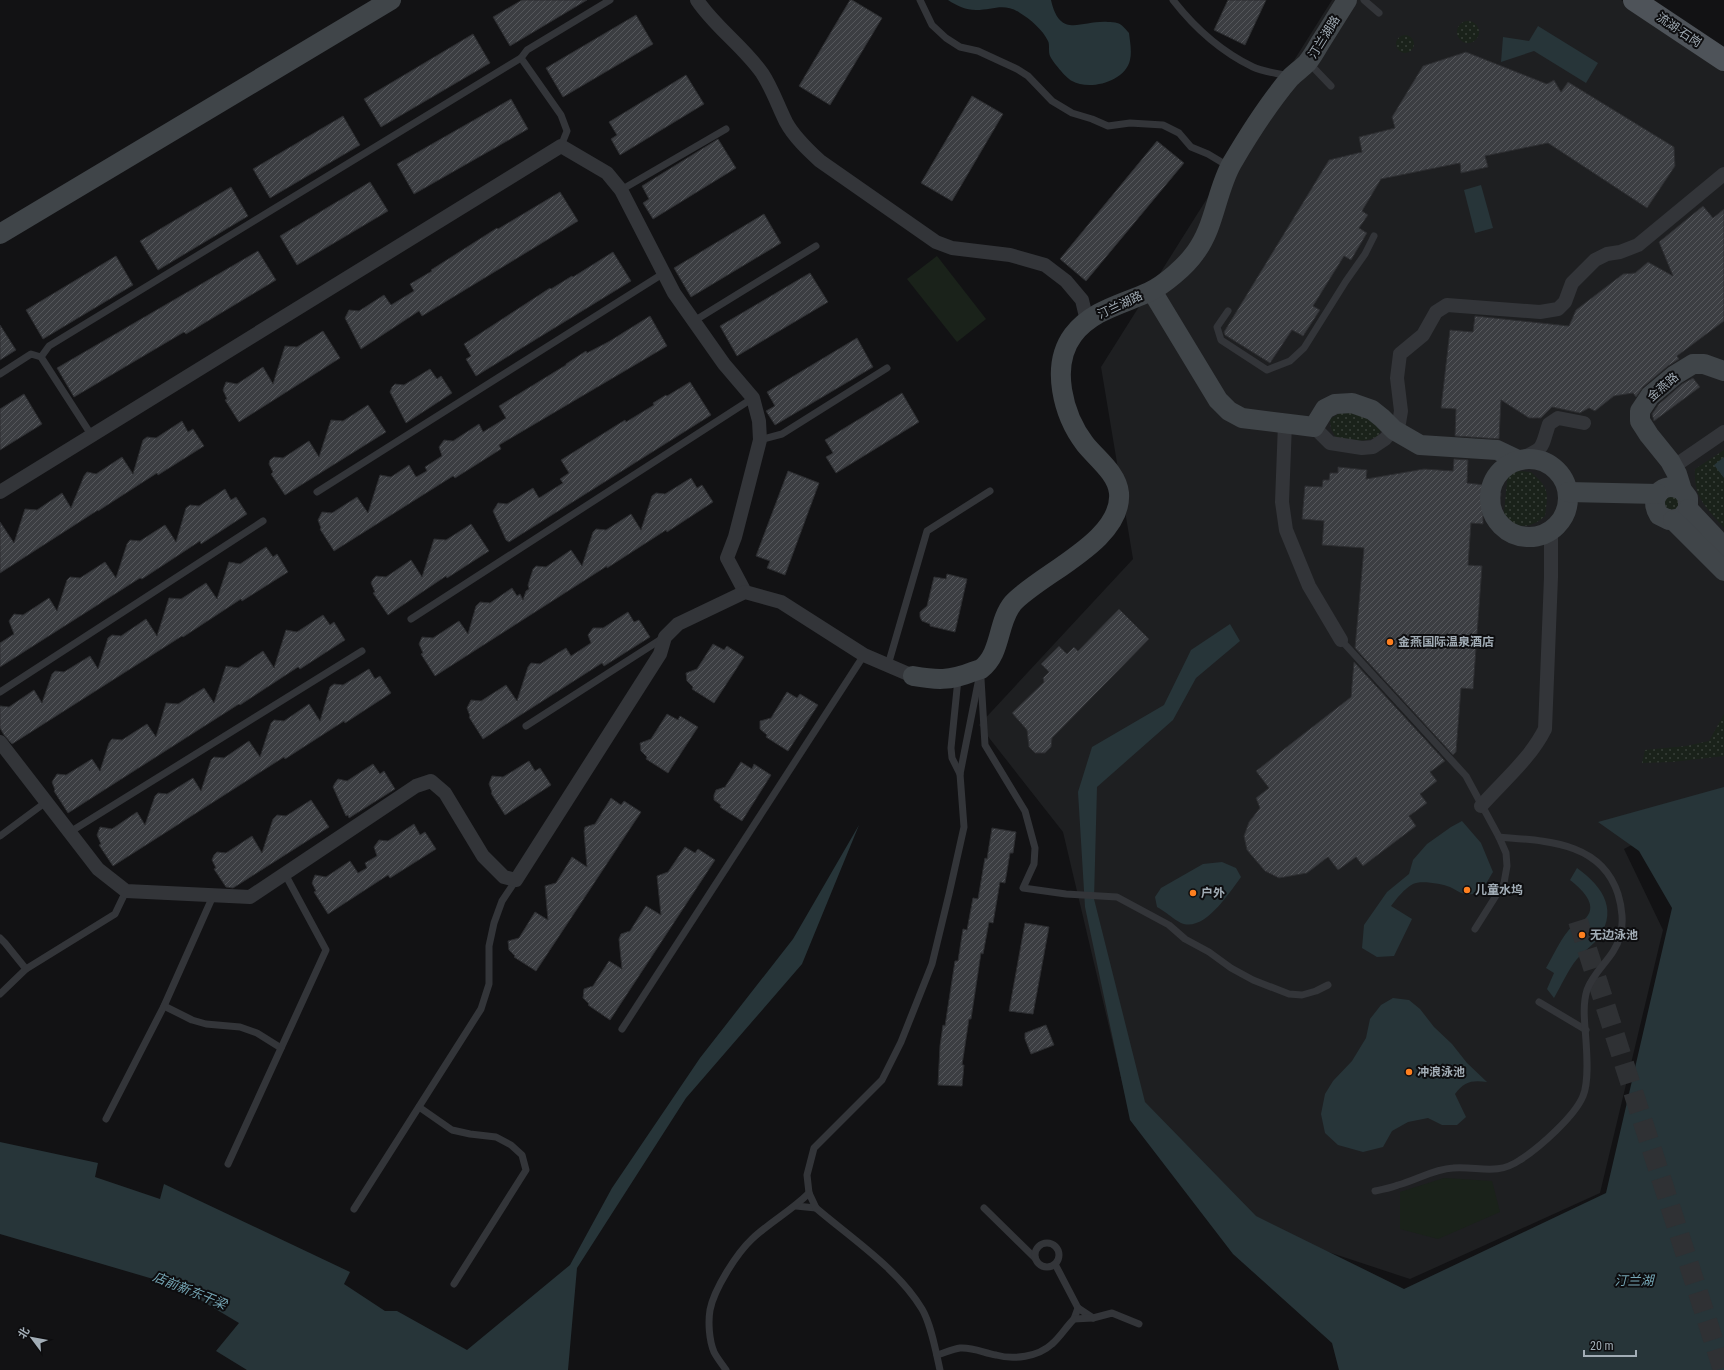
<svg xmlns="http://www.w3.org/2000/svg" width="1724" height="1370" viewBox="0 0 1724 1370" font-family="'Roboto Condensed','Noto Sans SC',sans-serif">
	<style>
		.built { fill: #1e1f21 }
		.grass { fill: url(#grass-dots) }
		.green { fill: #1a221a }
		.water { fill: #273539 }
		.building { fill: url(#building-hatch); stroke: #2c2d30 }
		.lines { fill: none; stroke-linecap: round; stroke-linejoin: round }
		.secondary-tunnel { stroke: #2f3134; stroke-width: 20; stroke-dasharray: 20 10; stroke-linecap: butt }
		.lane { stroke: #333539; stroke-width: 7 }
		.street { stroke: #333539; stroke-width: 14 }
		.secondary { stroke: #404549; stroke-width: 20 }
		.primary { stroke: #4e5359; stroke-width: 22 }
		.poi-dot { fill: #ff801f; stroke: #0d0d0f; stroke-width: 1.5 }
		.labels { text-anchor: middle; stroke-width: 4; stroke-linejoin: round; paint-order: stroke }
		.street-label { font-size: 12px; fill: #a2adb6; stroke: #0d0d0f }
		.poi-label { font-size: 12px; font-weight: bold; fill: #a2adb6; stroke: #0d0d0f; text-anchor: start }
		.water-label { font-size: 13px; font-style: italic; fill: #75a6b5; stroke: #0d0d0f }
	</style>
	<defs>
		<pattern id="grass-dots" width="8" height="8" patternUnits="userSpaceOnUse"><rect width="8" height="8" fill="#1a221a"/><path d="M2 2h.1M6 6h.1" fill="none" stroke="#383f39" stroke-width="1.8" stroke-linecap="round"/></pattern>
		<pattern id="building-hatch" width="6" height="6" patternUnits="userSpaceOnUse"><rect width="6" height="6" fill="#3c3e42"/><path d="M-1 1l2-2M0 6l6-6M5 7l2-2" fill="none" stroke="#55575b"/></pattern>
	</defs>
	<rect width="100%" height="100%" fill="#121214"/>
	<polygon class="built" points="1332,0 1621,0 1724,60 1724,796 1624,849 1663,930 1600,1193 1410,1279 1228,1219 1128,1107 1063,832 979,725 1133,559 1101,367"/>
	<g class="grass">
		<circle cx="1468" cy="32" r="11"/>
		<circle cx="1405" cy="44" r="9"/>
		<path d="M1343 411 1364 413 1382 428 1378 436C1365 443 1350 441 1336 438L1331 429 1330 419Z"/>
		<path d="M1724 450V528C1707 508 1693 498 1695 469Z"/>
		<path d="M1518 471 1531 472C1550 489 1548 492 1545 516 1530 529 1522 527 1503 522L1508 472Z"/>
		<polygon points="1663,496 1679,497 1678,509 1669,512 1661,499"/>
		<polygon points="1724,714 1724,756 1672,762 1642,763 1645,750 1686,746 1709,741"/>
	</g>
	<g class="green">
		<polygon points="937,256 986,319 957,342 907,279"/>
		<polygon points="1444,1178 1492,1181 1500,1212 1438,1239 1400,1229 1400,1192"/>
	</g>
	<g class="water">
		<path d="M948 0H1051C1060 40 1081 20 1108 22 1111 22 1115 22 1117 23 1122 24 1126 30 1129 33 1130 42 1132 51 1130 60 1125 82 1089 91 1072 81 1065 77 1053 62 1050 56 1048 51 1050 45 1048 41 1043 30 1030 19 1020 13 1004 2 993 10 976 10 966 10 957 6 948 0Z"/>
		<polygon points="1538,26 1598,63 1586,83 1534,51 1501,62 1503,37 1529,41"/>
		<polygon points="1481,185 1493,228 1475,233 1464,190"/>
		<polygon points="1724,457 1724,478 1714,465"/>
		<polygon points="1230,624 1240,641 1196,678 1173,720 1097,787 1094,899 1145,1102 1256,1216 1404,1289 1606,1193 1672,908 1639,851 1598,822 1724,787 1724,1370 1339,1370 1332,1343 1233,1254 1130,1120 1085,907 1078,792 1092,747 1164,705 1191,650"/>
		<path d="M1462 821 1481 843 1493 872C1488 880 1483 891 1473 894 1463 896 1458 891 1450 887 1442 884 1421 880 1413 884 1404 889 1397 898 1391 906L1412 919 1394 956 1377 957 1362 948 1364 925 1387 892 1409 874 1413 860 1427 844 1451 827Z"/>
		<polygon points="859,825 802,964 686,1098 577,1268 568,1370 247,1370 216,1351 239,1323 177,1286 0,1234 0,1142 98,1163 95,1177 160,1199 164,1184 350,1272 344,1284 385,1311 397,1311 467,1350 570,1265 612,1188 700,1058 793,939"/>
		<path d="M1222 862 1236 868 1241 877C1229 893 1204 933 1181 923 1173 919 1165 911 1157 907L1155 897 1161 888 1203 864Z"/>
		<path d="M1577 868C1604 887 1620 913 1595 942 1589 948 1582 953 1577 959 1568 970 1561 986 1554 998L1547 989 1554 973 1546 968C1553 956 1559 942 1568 931 1572 925 1581 923 1586 918 1599 904 1580 888 1570 880Z"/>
		<path d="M1393 998 1409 1000 1420 1009 1434 1027 1452 1044 1467 1063 1487 1082C1473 1080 1464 1081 1455 1094L1466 1117 1457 1125H1442L1428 1118 1408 1122 1392 1131 1383 1147 1363 1152 1338 1145 1325 1133 1321 1114 1325 1094 1333 1081 1352 1061 1366 1038 1370 1019 1381 1005Z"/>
	</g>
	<g class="building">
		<polygon points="522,0 587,0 510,46 493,17"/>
		<polygon points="850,0 852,0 882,18 830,105 799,86"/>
		<polygon points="1228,0 1266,0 1245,45 1214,30"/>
		<polygon points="636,15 653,44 563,97 546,68"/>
		<polygon points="473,34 490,63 381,127 364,99"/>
		<polygon points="1466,52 1547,84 1554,80 1561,92 1568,82 1674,147 1675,166 1647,208 1548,143 1485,156 1488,167 1461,173 1460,163 1381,179 1362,211 1368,215 1359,228 1367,233 1351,260 1344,256 1313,306 1320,310 1303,336 1292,330 1270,363 1225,335 1224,332 1329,160 1362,152 1359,137 1395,128 1392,117 1423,66"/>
		<polygon points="686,75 704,104 620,155 611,139 617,135 609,122"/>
		<polygon points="972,96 1003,114 952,201 921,183"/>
		<polygon points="511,99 528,129 414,194 397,164"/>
		<polygon points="343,116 360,145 270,198 253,169"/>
		<polygon points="718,139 736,168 653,219 643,203 649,199 642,186"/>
		<polygon points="1157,141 1184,163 1086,281 1060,259"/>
		<polygon points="370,182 388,211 297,265 280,236"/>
		<polygon points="231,187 248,216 158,270 140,241"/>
		<polygon points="560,192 578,221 422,316 419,311 361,349 345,318 349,310 359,311 384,295 391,305 414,291 410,284 432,271 431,270 497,228 498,229"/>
		<polygon points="1703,206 1713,218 1724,209 1724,321 1677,356 1679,359 1668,366 1643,387 1636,397 1633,393 1614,396 1595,411 1589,408 1580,413 1552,407 1541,418 1529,418 1501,400 1499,439 1455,436 1456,409 1441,408 1450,330 1473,332 1475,316 1569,326 1576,310 1623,274 1635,273 1648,262 1673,276 1659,242"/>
		<polygon points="764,214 781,243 691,297 674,268"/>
		<polygon points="258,251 276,280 186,334 184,332 74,397 57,368"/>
		<polygon points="613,252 631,281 476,376 466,359 471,356 464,344 550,288 551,289 572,276 573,277"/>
		<polygon points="116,256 133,285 43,339 26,310"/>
		<polygon points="810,273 828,302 737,356 720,326"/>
		<polygon points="650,316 667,346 499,445 501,449 455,478 453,476 334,551 320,529 321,528 318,520 322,512 332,513 357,497 368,513 380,475 391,477 409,465 416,477 427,471 425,467 442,456 439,447 444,440 453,441 479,424 483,432 506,418 499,406 566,365 566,364 586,351 587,353 610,341"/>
		<polygon points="0,325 16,350 0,360"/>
		<polygon points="323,331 340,358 239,422 225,400 227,399 223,390 226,382 237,384 263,367 273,384 285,346 297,347"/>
		<polygon points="857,338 873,367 775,425 766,411 775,406 767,392"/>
		<polygon points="430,369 437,379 441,376 452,393 406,423 390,392 392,387 395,384 404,385"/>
		<polygon points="1693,378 1700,387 1654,421 1652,414 1659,404 1682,384"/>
		<polygon points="690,382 711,415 509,542 506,540 493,511 498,503 507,504 533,488 539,498 563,483 560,479 569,473 561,460 625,420 626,422 654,405 653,403 666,395 667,396"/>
		<polygon points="902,393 919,422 836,473 826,457 833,453 825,440"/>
		<polygon points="24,394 42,424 0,450 0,409"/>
		<polygon points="368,405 386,432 285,495 271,474 273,472 269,464 270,460 274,457 283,458 309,441 319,457 331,420 343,421"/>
		<polygon points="182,421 188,432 193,429 204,446 158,475 157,473 98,511 98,510 0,573 0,522 14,543 25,509 37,510 62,493 71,508 84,476 87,472 96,474 122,457 133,474 143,440 147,437 156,438"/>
		<polygon points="1454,459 1468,460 1467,483 1485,485 1484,492 1501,493 1499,513 1483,512 1483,524 1471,523 1468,565 1482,566 1473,689 1461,688 1456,752 1453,755 1355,648 1364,548 1322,545 1324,521 1302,519 1305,486 1322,487 1323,480 1329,480 1330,473 1338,473 1338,467 1367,470 1366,479 1424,469 1453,471"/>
		<polygon points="788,471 819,483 785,575 767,568 770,561 756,556"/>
		<polygon points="691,478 697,488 702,485 713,502 667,532 666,530 607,568 607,566 435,676 421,654 423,653 419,644 422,637 433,638 459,621 468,634 476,606 480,602 490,603 512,588 517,596 520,594 523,600 526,591 529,589 528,585 533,569 536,566 546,567 571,550 582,566 593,532 596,529 606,530 631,514 641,530 652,496 656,493 665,494"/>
		<polygon points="225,489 231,500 236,497 247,514 201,544 200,541 142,579 140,578 0,667 0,643 14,634 9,621 14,614 23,615 49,598 57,611 67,580 70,577 80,578 105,562 116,578 127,544 130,540 140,541 165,525 176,542 186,508 190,505 199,506"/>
		<polygon points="471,524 489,551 447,578 446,576 388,615 373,593 375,592 371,583 373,579 376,576 386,577 411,560 422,577 434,539 446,540"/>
		<polygon points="266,547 273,557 277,554 288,572 242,601 241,599 183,637 182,636 12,744 4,735 0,728 0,706 9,707 34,690 42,703 52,674 55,671 64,672 90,656 98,669 108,638 112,635 121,636 146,619 157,636 169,598 181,599 206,583 217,599 229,562 240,564"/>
		<polygon points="947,574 967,579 955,632 930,626 930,624 922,621 920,617 920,612 927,606 934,577 946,579"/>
		<polygon points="1119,609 1149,639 1052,738 1051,747 1045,753 1035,753 1029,747 1027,730 1012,713 1044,682 1043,678 1049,672 1041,664 1059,646 1067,654 1074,647 1078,651"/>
		<polygon points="628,612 634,622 639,620 650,637 604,666 602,663 483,739 469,717 470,716 467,708 471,700 481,701 506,685 517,701 528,667 531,663 540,664 566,648 571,656 591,643 588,635 593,628 603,628"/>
		<polygon points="323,615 330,625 334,622 345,640 300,669 298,667 240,705 239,704 68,813 54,791 55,790 52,782 57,774 66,775 92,759 100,771 109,743 112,739 122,740 147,724 156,737 166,703 178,704 204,688 214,703 226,666 238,668 263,651 274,668 286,630 297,632"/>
		<polygon points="713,644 724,650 727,646 744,657 714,703 692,689 693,687 687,681 686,673 697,669"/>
		<polygon points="1354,662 1445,761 1430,772 1437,781 1420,794 1427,803 1409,816 1416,826 1363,866 1356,857 1338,870 1328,857 1307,873 1279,878 1265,871 1247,850 1244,836 1249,822 1260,808 1256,798 1269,788 1256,771 1351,697"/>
		<polygon points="369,669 375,679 380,676 391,693 345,723 344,721 285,759 284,757 113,866 99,845 101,844 97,835 100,827 112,829 137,812 145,825 155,796 158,793 167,794 193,778 201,791 211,760 214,757 224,758 249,741 260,757 271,723 274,720 284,721 309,704 320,721 330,687 334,684 343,685"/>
		<polygon points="787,692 797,698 800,694 818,705 788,751 766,737 767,735 760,729 760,721 771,718"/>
		<polygon points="667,714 678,720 680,716 698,727 668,773 646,759 647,757 641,751 640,743 651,739"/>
		<polygon points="529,761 535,771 540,768 551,785 505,815 491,793 492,792 489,784 492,776 503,777"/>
		<polygon points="741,762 752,769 754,764 771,775 742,821 720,807 721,805 714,800 714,795 716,790 725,787"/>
		<polygon points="373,764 380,774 384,771 395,789 349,818 348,815 346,816 333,787 335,783 338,779 347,781"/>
		<polygon points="611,798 621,805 624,801 641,812 536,971 514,957 515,956 509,950 508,941 519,938 535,912 548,920 545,886 556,883 572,857 587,867 584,831 585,827 595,824"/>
		<polygon points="311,800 329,827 233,888 226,887 214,869 216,868 212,860 214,855 217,852 226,853 252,836 262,853 273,819 277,815 286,816"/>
		<polygon points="414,824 420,835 425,832 436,849 390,878 388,875 328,914 314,892 316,891 312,883 315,875 326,877 350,861 358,873 367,868 365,863 377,856 374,847 379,840 388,841"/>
		<polygon points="992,828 1016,832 1013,853 1010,853 1005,883 1000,882 993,923 989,922 983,954 981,953 971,1019 969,1019 962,1065 964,1065 962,1086 938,1085 940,1046 943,1025 945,1026 955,961 958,961 963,929 967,930 973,898 978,899 985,858 987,859"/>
		<polygon points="685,847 695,853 698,849 715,860 610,1020 588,1005 589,1004 583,998 584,989 593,986 609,961 622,969 619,939 621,934 630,931 646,906 661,915 657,876 668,872"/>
		<polygon points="1025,923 1049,927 1033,1014 1009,1011"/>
		<polygon points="1046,1025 1054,1045 1031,1054 1025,1039 1025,1033"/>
	</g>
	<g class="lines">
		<polyline class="secondary-tunnel" points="1578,921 1723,1370"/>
		<g class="lane">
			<polyline points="920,0 932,25 946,38 960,47 978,51 1017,69 1028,76 1052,101 1072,113 1092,119 1108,126 1130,123 1163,125 1179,133 1191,147 1208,154 1228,166"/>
			<path d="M1173 0C1194 27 1222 52 1253 67 1263 72 1277 73 1289 76"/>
			<polyline points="1364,0 1379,13"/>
			<polyline points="1309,63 1331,86"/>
			<polyline points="561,146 567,131 561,115 521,58 527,50 610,0"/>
			<polyline points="621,190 726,129"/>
			<polyline points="1228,311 1217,327 1221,340 1267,370 1290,361 1304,348 1346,281 1365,254 1374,236"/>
			<polyline points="694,321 816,246"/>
			<polyline points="41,357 49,346 521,58"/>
			<polyline points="0,374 31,354 41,357 92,436"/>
			<polyline points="760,440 782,434 887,368"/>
			<polyline points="317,492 664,273"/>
			<polyline points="411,619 753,398"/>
			<polyline points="1341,640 1466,776 1499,837 1506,853 1507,866 1504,883 1475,929"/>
			<polyline points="888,665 927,531 990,491"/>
			<polyline points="958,679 951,748 952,758 960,774"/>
			<polyline points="981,679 985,745 1025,811 1035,848 1034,864 1023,888 1066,894 1117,897 1169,925 1185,939 1209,952 1231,968 1253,980 1289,994 1302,995 1316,991 1328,985"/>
			<polyline points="0,692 263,521"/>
			<polyline points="526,726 663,638"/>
			<polyline points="70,832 362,651"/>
			<polyline points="0,836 46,802"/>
			<polyline points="0,938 5,943 26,969"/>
			<polyline points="0,994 26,969 115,914 126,891"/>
			<polyline points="1539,1002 1586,1030"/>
			<polyline points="164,1006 192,1020 206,1024 240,1027 257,1033 281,1048"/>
			<polyline points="622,1029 864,655"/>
			<polyline points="419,1107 452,1130 470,1134 496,1137 511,1145 522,1155 526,1170 454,1284"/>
			<polyline points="106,1119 164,1006 213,896"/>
			<polyline points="228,1164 326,950 285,874"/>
			<path d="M1375 1191C1383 1189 1391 1188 1398 1185 1416 1180 1434 1169 1453 1168 1478 1166 1497 1176 1520 1160 1539 1148 1575 1116 1583 1096 1589 1082 1587 1056 1586 1041 1585 1025 1582 1006 1587 990 1594 970 1615 957 1620 936 1624 924 1622 907 1618 894 1601 841 1545 841 1499 837"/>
			<polyline points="796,1206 816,1208"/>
			<polyline points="984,1208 1035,1258"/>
			<polyline points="354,1209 481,1009 489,984 489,946 494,923 502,901 516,880"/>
			<circle cx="1047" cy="1255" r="12"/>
			<polyline points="1055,1264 1078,1308"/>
			<polyline points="1074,1319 1078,1308 1093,1318"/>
			<path d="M937 1355C944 1353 953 1349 960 1348 973 1347 984 1353 996 1355 1013 1360 1038 1357 1052 1344 1060 1337 1066 1327 1074 1319L1093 1318 1112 1313 1139 1324"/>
			<path d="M726 1370C722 1364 717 1358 714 1352 709 1340 708 1322 710 1310 714 1289 737 1253 752 1239 770 1222 791 1211 809 1193"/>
			<path d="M940 1370C936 1352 931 1324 922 1309 898 1269 851 1238 816 1208L809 1193 807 1175 814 1148 882 1080 901 1042 932 964 949 894 964 827 960 774 980 673"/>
		</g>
		<g class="street">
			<path d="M697 0C715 27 743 46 762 73 772 88 778 106 786 122 794 137 808 150 820 161L936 242 952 248 1010 255 1045 265 1066 281 1082 300 1087 321"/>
			<polyline points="1285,423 1282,502 1286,530 1309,586 1341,640"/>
			<polyline points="1314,427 1330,443 1362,448 1373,447 1385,439 1399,423 1401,411 1397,378 1400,354 1423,335 1436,312 1447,305 1540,312 1558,309 1565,302 1572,283 1595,260 1607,254 1620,252 1638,245 1724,174"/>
			<path d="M1518 460C1546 447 1540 451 1549 424L1558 418 1584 423"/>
			<polyline points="1673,467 1724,432"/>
			<polyline points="0,492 561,146 607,173 621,190 674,293 724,364 753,398 759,421 760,440 735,537 727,558 745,592"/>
			<polyline points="0,742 98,869 126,891 250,897 416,786 431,781 445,793 483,856 504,877 516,880 660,654 665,637 678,624 745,592 781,602 864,655 913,676"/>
			<path d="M1481 806C1503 781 1530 759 1545 729L1551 577V531"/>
		</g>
		<g class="secondary">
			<polyline points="0,234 391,0"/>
			<polyline points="1152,291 1218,400 1229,411 1242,418 1314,427 1325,409 1335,404 1352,403 1372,410 1382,418 1394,430 1420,445 1497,450 1518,460"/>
			<circle cx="1529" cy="498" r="39"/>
			<path d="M1682 490C1662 480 1648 498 1659 515L1669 520 1681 518 1688 509V498L1682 490 1677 474 1670 461 1649 435 1640 421V411L1650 396 1675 375 1693 364H1704L1724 371"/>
			<polyline points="1568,492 1658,494"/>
			<polyline points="1688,509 1724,547"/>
			<polyline points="1673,520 1724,571"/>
			<path d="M913 676C936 680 950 681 972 672 975 671 978 670 981 669 1002 653 997 622 1013 603 1041 573 1123 541 1119 493 1117 473 1097 459 1085 444 1063 415 1050 366 1073 335 1092 310 1123 304 1149 292 1164 285 1186 266 1195 253 1215 227 1216 191 1232 163 1249 134 1268 104 1290 78 1295 73 1302 68 1307 63 1312 57 1316 50 1320 43 1329 29 1338 14 1347 0"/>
		</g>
		<polyline class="primary" points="1634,0 1724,60"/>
	</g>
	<g class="poi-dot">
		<circle cx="1390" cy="642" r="4"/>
		<circle cx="1467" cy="890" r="4"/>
		<circle cx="1193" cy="893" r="4"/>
		<circle cx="1582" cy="935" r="4"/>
		<circle cx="1409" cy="1072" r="4"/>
	</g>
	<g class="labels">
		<g class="street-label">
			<text transform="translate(1679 30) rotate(34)" y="4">流湖-石岗</text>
			<text transform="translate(1324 37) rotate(-58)" y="4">汀兰湖路</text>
			<text transform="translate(1120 305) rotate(-25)" y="4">汀兰湖路</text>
			<text transform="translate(1663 387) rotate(-41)" y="4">金燕路</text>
		</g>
		<g class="poi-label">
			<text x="1398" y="646">金燕国际温泉酒店</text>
			<text x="1475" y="894">儿童水坞</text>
			<text x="1201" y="897">户外</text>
			<text x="1590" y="939">无边泳池</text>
			<text x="1417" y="1076">冲浪泳池</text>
		</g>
		<g class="water-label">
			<text x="1634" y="1285">汀兰湖</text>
			<text transform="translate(190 1290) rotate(22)" y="5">店前新东干梁</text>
		</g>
	</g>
	<g transform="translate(32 1338) rotate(302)" stroke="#0d0d0f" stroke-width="3" paint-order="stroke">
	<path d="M0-3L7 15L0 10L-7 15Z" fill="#a2adb6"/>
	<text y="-6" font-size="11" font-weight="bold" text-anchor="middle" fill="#a2adb6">北</text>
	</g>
	<path d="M1584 1350v6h52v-6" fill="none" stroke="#a2adb6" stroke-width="2"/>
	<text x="1590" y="1350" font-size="12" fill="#a2adb6" stroke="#0d0d0f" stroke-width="3" paint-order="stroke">20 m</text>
</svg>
